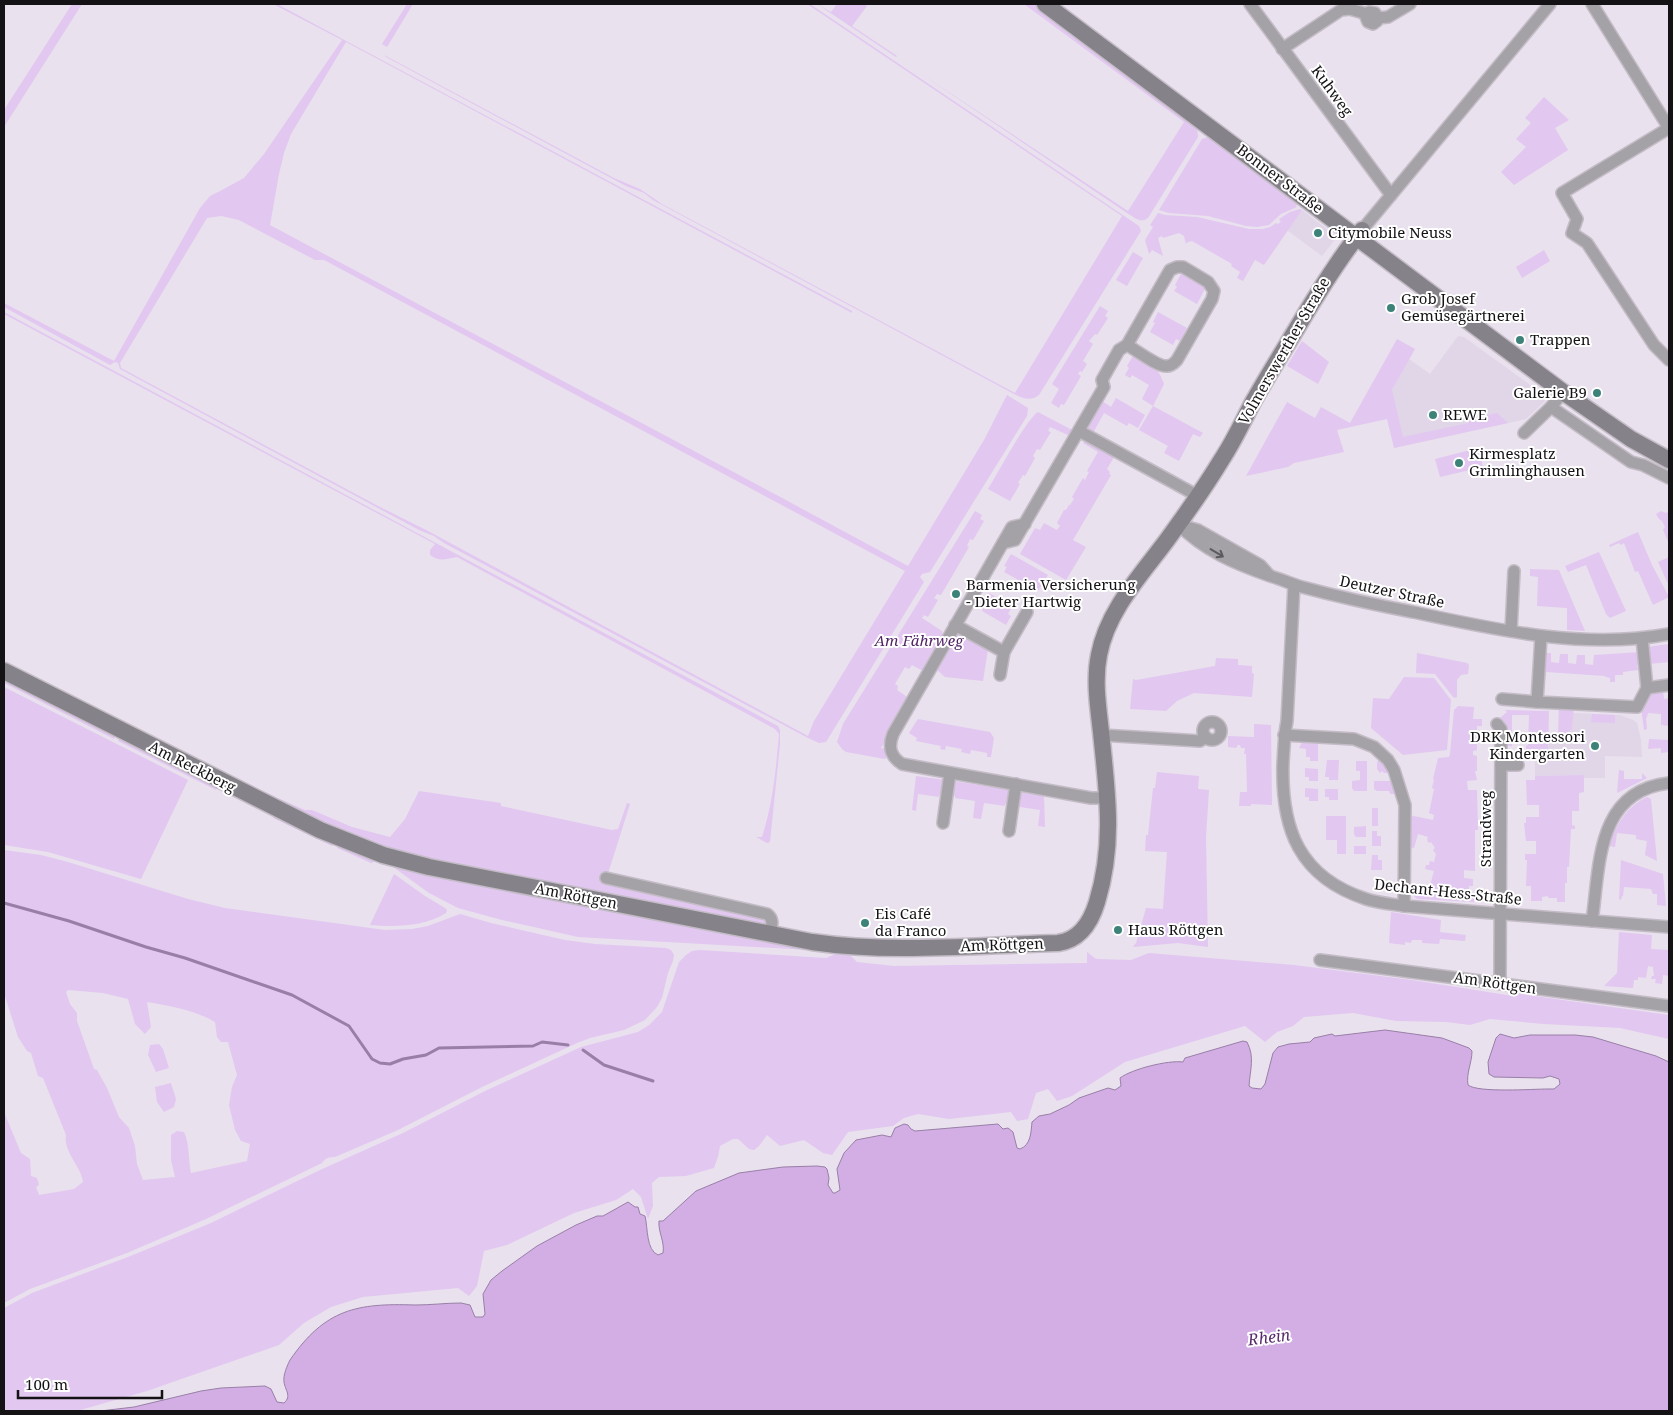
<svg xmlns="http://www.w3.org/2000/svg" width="1673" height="1415" viewBox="0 0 1673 1415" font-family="'Noto Serif',serif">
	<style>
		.built { fill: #e1d5e8 }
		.green { fill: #e2c7f1; fill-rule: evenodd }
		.water { fill: #d2aee5; stroke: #997fa7 }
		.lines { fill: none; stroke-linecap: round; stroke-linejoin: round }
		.stream { stroke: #997fa7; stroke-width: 3 }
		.street-casing { stroke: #c3bcc6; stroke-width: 14 }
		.secondary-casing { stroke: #c3bcc6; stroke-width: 19 }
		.street { stroke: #a5a2a7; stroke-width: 11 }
		.secondary { stroke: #868289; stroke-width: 16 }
		.oneway { stroke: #5d5a5e }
		.poi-dot { fill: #3c8279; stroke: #fff; stroke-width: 2 }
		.labels { text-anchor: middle; stroke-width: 4; stroke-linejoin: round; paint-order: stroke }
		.street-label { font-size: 15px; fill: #151216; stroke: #fff }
		.poi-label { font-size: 15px; fill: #151216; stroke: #fff; text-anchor: start }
		.park-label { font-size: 15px; font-style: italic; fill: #502365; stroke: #fff }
		.water-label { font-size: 16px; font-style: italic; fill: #572a6c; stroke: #fff }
	</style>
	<rect width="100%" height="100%" fill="#e9e1ed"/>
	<g class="built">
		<polygon points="1302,210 1337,237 1322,256 1287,230"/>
		<polygon points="1458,336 1464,337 1544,395 1546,399 1544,402 1526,419 1394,448 1392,390 1409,359 1430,374"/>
		<polygon points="1573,713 1620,715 1633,720 1637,723 1641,740 1642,757 1605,756 1605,778 1584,778 1584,775 1535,776 1535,752 1548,753 1549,733 1565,734 1572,729"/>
	</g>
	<g class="green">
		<polygon points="72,4 82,4 4,127 4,110"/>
		<path d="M273 4H277L852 311V313L346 42 291 134 284 153 279 174 270 225C483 339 696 451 908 566L984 440 1007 395 1028 408 1027 416 930 572 922 574 920 577 924 582 826 742 819 743 808 738 444 543 434 536 419 530 120 369 118 363 115 362 110 365 4 307V303L114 361 200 208 210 196 222 190 244 178 264 154 342 40ZM221 216 239 220 315 260H324L905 571 814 721 808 736 428 531 378 506 121 368 120 363 207 218Z"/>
		<polygon points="407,4 413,4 387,47 382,44"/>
		<path d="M807 4H810L1139 226 1141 231 1039 395C1030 402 1023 398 1014 394L653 200 644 193 626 186 386 57 384 55 614 178 640 189 662 204 1015 393 1122 216Z"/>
		<polygon points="817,4 831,12 837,4 864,4 867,6 852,26 897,56 896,57"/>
		<path d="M1024 4H1036L1095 47 1197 128 1198 137 1148 218C1140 224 1134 217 1127 213L917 71 1128 211 1184 122Z"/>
		<polygon points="1544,97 1569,120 1555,128 1568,150 1514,185 1501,172 1526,147 1516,139 1531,123 1525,118"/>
		<polygon points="1208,137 1219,140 1300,201 1296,206 1297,207 1281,214 1269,225 1257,227 1246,226 1208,216 1169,213 1159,210 1202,139"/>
		<polygon points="1300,209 1302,210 1264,265 1255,260 1243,281 1237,278 1240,272 1231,266 1232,264 1192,241 1188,242 1186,244 1184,236 1179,233 1163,238 1162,236 1158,238 1163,256 1152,250 1149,254 1145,240 1153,227 1150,225 1158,213 1165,215 1197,217 1249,229 1263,229 1270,227 1276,223 1278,224 1281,222 1279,219 1290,212"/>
		<polygon points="1544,250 1550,261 1522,278 1516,267"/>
		<polygon points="1133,252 1143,258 1127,286 1116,280"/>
		<polygon points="1182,272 1207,285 1197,304 1174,291 1177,287 1175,285"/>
		<polygon points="1100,306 1108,311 1105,316 1108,318 1097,335 1095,334 1089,341 1093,344 1083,361 1087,364 1082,372 1080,371 1078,374 1081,376 1064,405 1061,404 1059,408 1051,403 1059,389 1052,384"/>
		<path d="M4 312 778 726 780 730V744L770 842 767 843 756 837H762C773 803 776 769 779 734L775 729 457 557C446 559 439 562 430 555V550L435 544 4 314Z"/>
		<polygon points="1158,312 1187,328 1180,341 1176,339 1173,345 1150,332 1155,323 1153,322"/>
		<polygon points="1397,339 1415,349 1392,390 1403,437 1469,423 1468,420 1497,413 1508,423 1394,448 1387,419 1337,430 1344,452 1294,463 1288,467 1246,476 1287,402 1315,418 1321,407 1350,423"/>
		<polygon points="1302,341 1329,362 1318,384 1287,366"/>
		<path d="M1134 354C1151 365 1157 364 1164 384L1153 406 1203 433 1200 437 1193 434 1179 461 1164 453 1168 446 1139 430 1153 406 1142 399 1149 385 1132 375 1130 378 1125 375 1129 368 1127 366Z"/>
		<polygon points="1116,398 1145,415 1138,428 1129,423 1127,426 1104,413 1093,433 1090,432 1088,424 1102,401 1111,407"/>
		<path d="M1038 412 1074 431 1073 435H1068L1050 427 1048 431 1051 432 1040 450 1037 449 1033 456 1035 458 1025 476 1023 475 1018 483 1020 484 1010 501 988 489C997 475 1027 418 1038 412Z"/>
		<polygon points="1086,440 1114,457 1107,469 1110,472 1109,474 1111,475 1073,540 1086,547 1066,580 1020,554 1035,528 1040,530 1044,523 1057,530 1060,526 1057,523 1064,510 1066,510 1069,505 1070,505 1074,499 1072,497 1083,478 1085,480 1089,472 1087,471 1098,452 1083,443"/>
		<polygon points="1478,448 1483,467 1440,477 1435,459"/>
		<polygon points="975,511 982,515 980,519 984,521 973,540 970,539 967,546 969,547 941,595 937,594 934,598 938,600 928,617 924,615 922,618 942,631 943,642 925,672 912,665 909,669 905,667 895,684 898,686 897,690 910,699 881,748 887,749 889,755 885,759 846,752 842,749 837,742 843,724"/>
		<polygon points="1661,511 1666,513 1669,511 1669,544 1663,530 1665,527 1662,521 1659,519 1656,514"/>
		<polygon points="1638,532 1652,565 1669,597 1653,605 1638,571 1635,572 1624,543 1621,545 1619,543 1610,547 1609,545"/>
		<polygon points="1599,552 1626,611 1610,618 1606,614 1586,565 1568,572 1565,566"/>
		<polygon points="1011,554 1048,575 1038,591 1004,572 1007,567 1004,566"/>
		<polygon points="1669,557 1669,586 1658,562"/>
		<polygon points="1530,569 1559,570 1585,631 1567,630 1567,608 1537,606 1538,577 1530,576"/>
		<polygon points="989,593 1012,606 1008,614 1011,616 1006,625 982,611 984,606 982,605"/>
		<polygon points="959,633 988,649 983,681 945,677 937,670"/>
		<polygon points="1669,644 1669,662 1649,664 1647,647"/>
		<polygon points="1641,652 1642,664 1637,665 1638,670 1623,672 1623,675 1615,675 1615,682 1610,682 1610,678 1606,677 1605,676 1546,672 1545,681 1541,681 1543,653 1551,653 1551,662 1559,663 1560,654 1568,654 1568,663 1576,664 1577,655 1585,655 1585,664 1593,665 1594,655"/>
		<polygon points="1417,653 1467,663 1469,665 1468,674 1461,675 1457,680 1457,697 1454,698 1435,674 1416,673"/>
		<polygon points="1216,658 1238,659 1238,665 1252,666 1252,673 1254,674 1252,697 1194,693 1177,701 1166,711 1130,709 1133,679 1136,680 1215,666"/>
		<polygon points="4,662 228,776 305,810 312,810 352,827 390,837 405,819 419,791 501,803 501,806 612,830 618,829 627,803 630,804 605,883 756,915 767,922 767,925 435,863 357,840 4,666"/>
		<polygon points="1404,677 1434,678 1451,700 1447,750 1403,755 1371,728 1373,698 1389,699"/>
		<polygon points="4,678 115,734 114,739 4,683"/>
		<polygon points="4,687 188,780 141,879 48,852 4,845"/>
		<polygon points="1663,690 1664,699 1669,698 1669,726 1661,725 1661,714 1648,713 1647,717 1646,718 1647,729 1644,730 1641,707 1650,692"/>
		<polygon points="1559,704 1574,707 1572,729 1565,734 1558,734"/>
		<polygon points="1458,706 1474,707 1473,719 1482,719 1482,726 1477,726 1477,750 1473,751 1473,755 1477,756 1477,771 1475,771 1477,780 1467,781 1468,790 1477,790 1478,830 1475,830 1475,871 1464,870 1464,878 1473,879 1473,886 1469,886 1469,893 1474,893 1474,902 1417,899 1411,893 1412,885 1429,889 1434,871 1425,869 1426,865 1429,865 1430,861 1434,862 1436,854 1433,850 1435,848 1431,842 1429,843 1427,840 1428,837 1418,834 1414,848 1409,847 1409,815 1433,820 1434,815 1429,813 1434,789 1432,788 1434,780 1433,779 1438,758 1449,757 1450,754 1454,710"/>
		<polygon points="1505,710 1549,711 1548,753 1526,752 1526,746 1528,745 1529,715 1512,715 1512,746 1505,746 1506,725 1500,725 1500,718 1507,712"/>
		<polygon points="1592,714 1615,715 1615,723 1591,722"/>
		<polygon points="918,719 990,732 994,738 991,757 987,757 987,753 971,750 970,754 961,752 962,749 946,746 945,750 940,749 941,746 916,741 917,738 909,733"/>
		<polygon points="1254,724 1271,725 1272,805 1251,804 1251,806 1239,806 1240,792 1247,792 1246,754 1244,754 1245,748 1241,748 1240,745 1238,745 1236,748 1228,747 1228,736 1254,737"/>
		<polygon points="120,737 218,787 216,790 118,741"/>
		<polygon points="1649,739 1669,740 1669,752 1661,753 1661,748 1648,749"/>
		<polygon points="1302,742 1318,742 1318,761 1310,761 1310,757 1306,757 1306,749 1299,748"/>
		<polygon points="1379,755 1384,761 1391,776 1389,773 1384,773 1382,771 1380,773 1377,769 1377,763 1378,761 1377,758"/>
		<polygon points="1327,760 1339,760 1338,780 1329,780 1329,777 1325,777"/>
		<polygon points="1356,761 1367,761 1367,791 1354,791 1352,788 1352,781 1360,780 1360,771 1356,771"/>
		<polygon points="1305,768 1318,769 1318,781 1309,781 1309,777 1305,777"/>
		<polygon points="1619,770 1624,771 1624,779 1642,779 1642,773 1647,778 1617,793"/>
		<polygon points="1157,772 1199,776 1198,789 1209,790 1206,837 1208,947 1178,943 1133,947 1136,943 1146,908 1163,909 1167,852 1145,851 1146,835 1148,835 1153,788 1155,788"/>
		<polygon points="1584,775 1584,792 1579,793 1579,811 1572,811 1572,825 1575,826 1575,829 1571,829 1569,867 1567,867 1567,883 1565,883 1565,902 1557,902 1557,898 1548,898 1548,896 1542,897 1542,901 1531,901 1531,886 1526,886 1527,860 1525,860 1525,854 1536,854 1536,841 1526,841 1524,823 1526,823 1526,817 1539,817 1539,805 1527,805 1526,780 1535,780 1535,776"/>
		<polygon points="916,776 946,780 944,795 939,795 939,797 918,794 916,811 912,810"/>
		<polygon points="953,781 1012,790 1010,804 1005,804 1005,806 984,803 981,819 973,818 975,801 955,798 955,796 951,795"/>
		<polygon points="1374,781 1393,781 1395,794 1390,794 1389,791 1377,791 1374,789"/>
		<polygon points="1305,788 1318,789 1318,801 1309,801 1309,797 1305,797"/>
		<polygon points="1325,789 1338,789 1338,800 1329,800 1329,797 1325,797"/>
		<polygon points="1017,792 1044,796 1045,827 1038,826 1040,810 1020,807 1020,805 1015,804"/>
		<path d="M1647 797 1651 799 1657 861 1645 855 1647 841 1636 839V835L1617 833 1615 847 1609 846C1616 825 1626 807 1647 797Z"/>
		<rect x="1372" y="808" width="6" height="18"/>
		<polygon points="275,815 333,844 332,846 273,818"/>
		<polygon points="1326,816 1346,816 1346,854 1337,854 1337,840 1326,840"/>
		<polygon points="1366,826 1366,837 1356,837 1354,834 1354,827"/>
		<polygon points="1372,831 1377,831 1377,836 1381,836 1381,846 1372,846"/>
		<polygon points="340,844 374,860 374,862 371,863 337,848"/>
		<rect x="1354" y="846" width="12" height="8"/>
		<path d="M4 850 41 855 68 862 188 899 225 908 385 930 412 929 428 926 460 914 491 923 565 940 595 944 666 948 671 950 674 955 673 961 668 973 662 998 657 1007 645 1020 624 1030 590 1038 577 1043 482 1087 398 1130 335 1157C329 1157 325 1158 322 1163L206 1219 127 1253 30 1289 4 1303V1112L21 1153 30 1159 31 1176 37 1178 39 1185 36 1187 39 1195 74 1189 83 1182C81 1166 63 1152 66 1135L43 1078 38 1076 31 1053 27 1051 18 1037 4 993ZM68 990 103 993 128 999 135 1024 145 1034 151 1027 147 1002C170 1006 195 1010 215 1022L217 1037 221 1042H228L237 1075 232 1087 229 1105 235 1130 241 1141 250 1144 247 1161 191 1173C188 1159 190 1145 184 1132L177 1131 171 1135V1160L175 1177 143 1180 137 1164 135 1146 129 1128 119 1117 107 1088 97 1070 94 1069 77 1021V1013L70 1004 66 992Z"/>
		<polygon points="1372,855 1378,855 1378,860 1382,860 1382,870 1371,870"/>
		<polygon points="1621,860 1663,874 1666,906 1657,905 1657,894 1653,894 1651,889 1624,887 1623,896 1622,896 1621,900 1619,899"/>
		<polygon points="389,864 827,951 578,937 502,920 458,908 429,893"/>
		<path d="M394 874 425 896 445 908 447 910 446 913C424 927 395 927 370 925Z"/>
		<polygon points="1391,912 1441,920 1440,932 1466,935 1465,941 1440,939 1439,944 1422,943 1422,940 1412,940 1411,943 1405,942 1405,945 1389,943"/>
		<polygon points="1619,932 1652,935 1651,949 1669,950 1669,976 1663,975 1662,984 1655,983 1656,979 1651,979 1652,976 1654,976 1653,967 1648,966 1646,978 1638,977 1638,980 1634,980 1633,988 1604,986 1617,973"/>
		<polygon points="700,950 826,958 840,952 848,953 857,962 894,966 1087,963 1087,952 1096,959 1131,960 1149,953 1294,965 1412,980 1513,996 1514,993 1669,1015 1669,1039 1620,1028 1544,1024 1490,1019 1470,1025 1446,1022 1396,1021 1353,1013 1304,1017 1293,1026 1277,1032 1265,1042 1245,1026 1125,1062 1072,1096 1057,1101 1048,1089 1036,1093 1028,1119 1017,1121 1011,1112 949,1119 918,1114 904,1118 893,1126 848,1132 832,1155 823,1153 804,1140 780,1146 767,1135 759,1146 754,1150 749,1149 738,1139 733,1139 720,1146 718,1157 714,1168 686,1176 659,1177 652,1183 653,1206 648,1219 641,1197 633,1189 616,1200 574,1213 507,1245 484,1251 477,1286 469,1296 458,1288 363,1297 331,1307 304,1323 279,1345 147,1391 77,1411 4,1411 4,1308 32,1293 128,1257 211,1223 320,1170 403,1133 485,1091 581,1047 638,1032 649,1025 662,1012 679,962 686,955 692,951"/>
		<polygon points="159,1044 163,1049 169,1068 156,1072 148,1055 150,1045"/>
		<polygon points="171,1083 176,1099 174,1107 164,1112 157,1102 155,1087"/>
	</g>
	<path class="water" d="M1385 1030 1442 1038 1469 1048 1472 1051C1472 1063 1466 1073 1468 1085 1478 1093 1533 1089 1548 1089H1554L1560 1084 1559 1079 1550 1076 1543 1078 1494 1077 1489 1074 1488 1062 1496 1038 1500 1034 1514 1038 1530 1035H1575L1593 1037 1656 1056 1669 1062V1411H100L134 1407 201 1391 221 1388 265 1386 271 1389 277 1402 284 1403C292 1396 285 1390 284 1382 283 1375 287 1366 290 1360 325 1309 357 1303 415 1305 431 1305 446 1303 461 1303L470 1305 475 1317H483L485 1314 483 1294 491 1280 502 1271 537 1246 576 1225 597 1216H603L628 1202 635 1207H638L640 1214 645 1216C648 1228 646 1250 658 1255L663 1253C665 1242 658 1232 659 1221H663L696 1191 739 1173 783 1167 817 1166 825 1167 827 1169 829 1178 828 1185 833 1193H835L840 1190 837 1169 844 1153 856 1140 882 1135 891 1137 895 1128 904 1124 908 1125 911 1129 915 1131 998 1124 1003 1129 1008 1128 1013 1132 1017 1148 1020 1149C1031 1145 1031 1132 1032 1122L1039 1116 1050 1114 1069 1105 1079 1098 1108 1088 1115 1090 1121 1086 1120 1078C1132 1069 1168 1060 1183 1062L1185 1058 1243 1041 1247 1042C1255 1057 1250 1070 1249 1086L1252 1088 1261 1089 1265 1084 1273 1053 1278 1047 1289 1044 1310 1042 1314 1038 1332 1034 1335 1036Z"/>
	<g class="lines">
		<g class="stream">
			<polyline points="4,903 69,921 146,947 185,958 292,995 349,1026 372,1059 380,1063 390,1064 403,1059 426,1055 439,1048 533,1046 542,1042 568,1045"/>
			<polyline points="583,1050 604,1065 653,1081"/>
		</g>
		<defs>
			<g id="street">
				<polyline points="1250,4 1391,195"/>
				<polyline points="1592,4 1669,128"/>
				<polyline points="1378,18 1375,13 1369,12 1366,17 1368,22 1373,24 1377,21 1378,18 1388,17 1410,4"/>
				<polyline points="1282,49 1341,10 1350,9 1367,14"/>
				<polyline points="1669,128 1562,193 1577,219 1572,233 1587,243 1654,345 1669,360"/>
				<polyline points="1362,230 1550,4"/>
				<polyline points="1551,407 1631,462 1643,465 1669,478"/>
				<polyline points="1079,431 1198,496"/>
				<polyline points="1524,433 1551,407 1563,392"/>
				<path d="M1025 524 1012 527 893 734C888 747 890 756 902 764L1091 798H1108"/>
				<path d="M1178 524C1204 551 1236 564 1270 576 1281 579 1291 584 1302 587 1339 597 1376 605 1413 612 1497 630 1584 650 1669 634"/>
				<polyline points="1180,525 1198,530 1260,565 1269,575"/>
				<path d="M1003 543 1015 540 1104 387 1102 380 1119 350 1127 345 1170 270 1177 267H1183L1208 282 1214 291 1212 299 1177 360C1174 363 1172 366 1167 366 1158 367 1136 350 1127 345"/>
				<path d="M1294 585 1287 721C1284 735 1284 749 1283 763 1281 829 1299 877 1366 899 1378 903 1391 904 1404 906L1669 927"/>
				<polyline points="955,625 1004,652 1027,612"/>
				<polyline points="1511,631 1514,571"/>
				<polyline points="1541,636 1537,702 1637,707 1647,688 1642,638"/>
				<polyline points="1000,675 1004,652"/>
				<polyline points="1647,688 1669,685"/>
				<polyline points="1502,699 1537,702"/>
				<circle cx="1212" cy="731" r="9"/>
				<polyline points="1497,724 1501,729 1500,983"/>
				<polyline points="1101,735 1200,741 1206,737"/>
				<polyline points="1284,735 1354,739 1374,747 1388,760 1394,770 1405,805 1404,906"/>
				<polyline points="1501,765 1518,765"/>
				<polyline points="943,823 950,773"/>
				<polyline points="1009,831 1016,784"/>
				<path d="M606 878 767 914C774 919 772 925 770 933"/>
				<path d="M1592 921C1600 865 1596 791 1669 783"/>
				<polyline points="1320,960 1669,1006"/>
			</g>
			<g id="secondary">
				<polyline points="1045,4 1563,392 1631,439 1669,460"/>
				<path d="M4 671 320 830 383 855 429 867 812 942C893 954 976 945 1058 943 1080 940 1091 922 1097 902 1115 843 1107 791 1101 732 1098 706 1094 680 1099 655 1107 611 1141 575 1167 540 1186 514 1205 487 1222 459 1234 441 1243 421 1253 402 1267 377 1282 353 1297 328 1317 294 1337 261 1362 230"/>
			</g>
		</defs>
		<use href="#street" class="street-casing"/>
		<use href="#secondary" class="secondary-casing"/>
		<use href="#street" class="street"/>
		<use href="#secondary" class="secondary"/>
	</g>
	<defs><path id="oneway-shaft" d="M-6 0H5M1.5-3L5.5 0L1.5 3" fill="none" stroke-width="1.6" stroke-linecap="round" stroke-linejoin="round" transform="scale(1.25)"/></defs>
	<use class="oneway" href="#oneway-shaft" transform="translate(1217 553) rotate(31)"/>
	<g class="poi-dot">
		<circle cx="1318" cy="233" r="5"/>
		<circle cx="1391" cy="308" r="5"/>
		<circle cx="1520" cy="340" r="5"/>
		<circle cx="1597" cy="393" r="5"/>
		<circle cx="1433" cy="415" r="5"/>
		<circle cx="1459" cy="463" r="5"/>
		<circle cx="956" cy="594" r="5"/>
		<circle cx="1595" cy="746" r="5"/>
		<circle cx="865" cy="923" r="5"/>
		<circle cx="1118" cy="930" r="5"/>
	</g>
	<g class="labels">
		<g class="street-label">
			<text transform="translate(1332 91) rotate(54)" y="5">Kuhweg</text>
			<text transform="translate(1280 179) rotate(37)" y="5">Bonner Straße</text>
			<text transform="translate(1284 351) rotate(-60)" y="5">Volmerswerther Straße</text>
			<text transform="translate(1392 592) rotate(12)" y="5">Deutzer Straße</text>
			<text transform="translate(192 767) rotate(27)" y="5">Am Reckberg</text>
			<text transform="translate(1486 829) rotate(-90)" y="5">Strandweg</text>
			<text transform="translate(1448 892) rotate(6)" y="5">Dechant-Hess-Straße</text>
			<text transform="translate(576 896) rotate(11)" y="5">Am Röttgen</text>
			<text transform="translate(1002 945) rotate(-2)" y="5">Am Röttgen</text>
			<text transform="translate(1495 983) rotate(8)" y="5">Am Röttgen</text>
		</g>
		<g class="poi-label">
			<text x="1328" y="238">Citymobile Neuss</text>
			<text x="1401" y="304">Grob Josef<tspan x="1401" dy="17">Gemüsegärtnerei</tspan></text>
			<text x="1530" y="345">Trappen</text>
			<text x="1587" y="398" text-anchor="end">Galerie B9</text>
			<text x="1443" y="420">REWE</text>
			<text x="1469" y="459">Kirmesplatz<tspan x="1469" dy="17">Grimlinghausen</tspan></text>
			<text x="966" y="590">Barmenia Versicherung<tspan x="966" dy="17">- Dieter Hartwig</tspan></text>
			<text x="1585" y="742" text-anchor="end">DRK Montessori<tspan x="1585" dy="17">Kindergarten</tspan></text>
			<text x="875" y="919">Eis Café<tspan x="875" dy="17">da Franco</tspan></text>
			<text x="1128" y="935">Haus Röttgen</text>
		</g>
		<g class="park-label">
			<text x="919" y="646">Am Fährweg</text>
		</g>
		<g class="water-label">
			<text transform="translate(1269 1337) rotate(-7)" y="6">Rhein</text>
		</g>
	</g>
	<rect width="1673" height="1415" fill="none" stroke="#151216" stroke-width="10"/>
	<path d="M18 1390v8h144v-8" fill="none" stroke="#151216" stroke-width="2.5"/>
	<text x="25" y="1390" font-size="15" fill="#151216" stroke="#ffffff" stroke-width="4" paint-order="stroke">100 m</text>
</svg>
